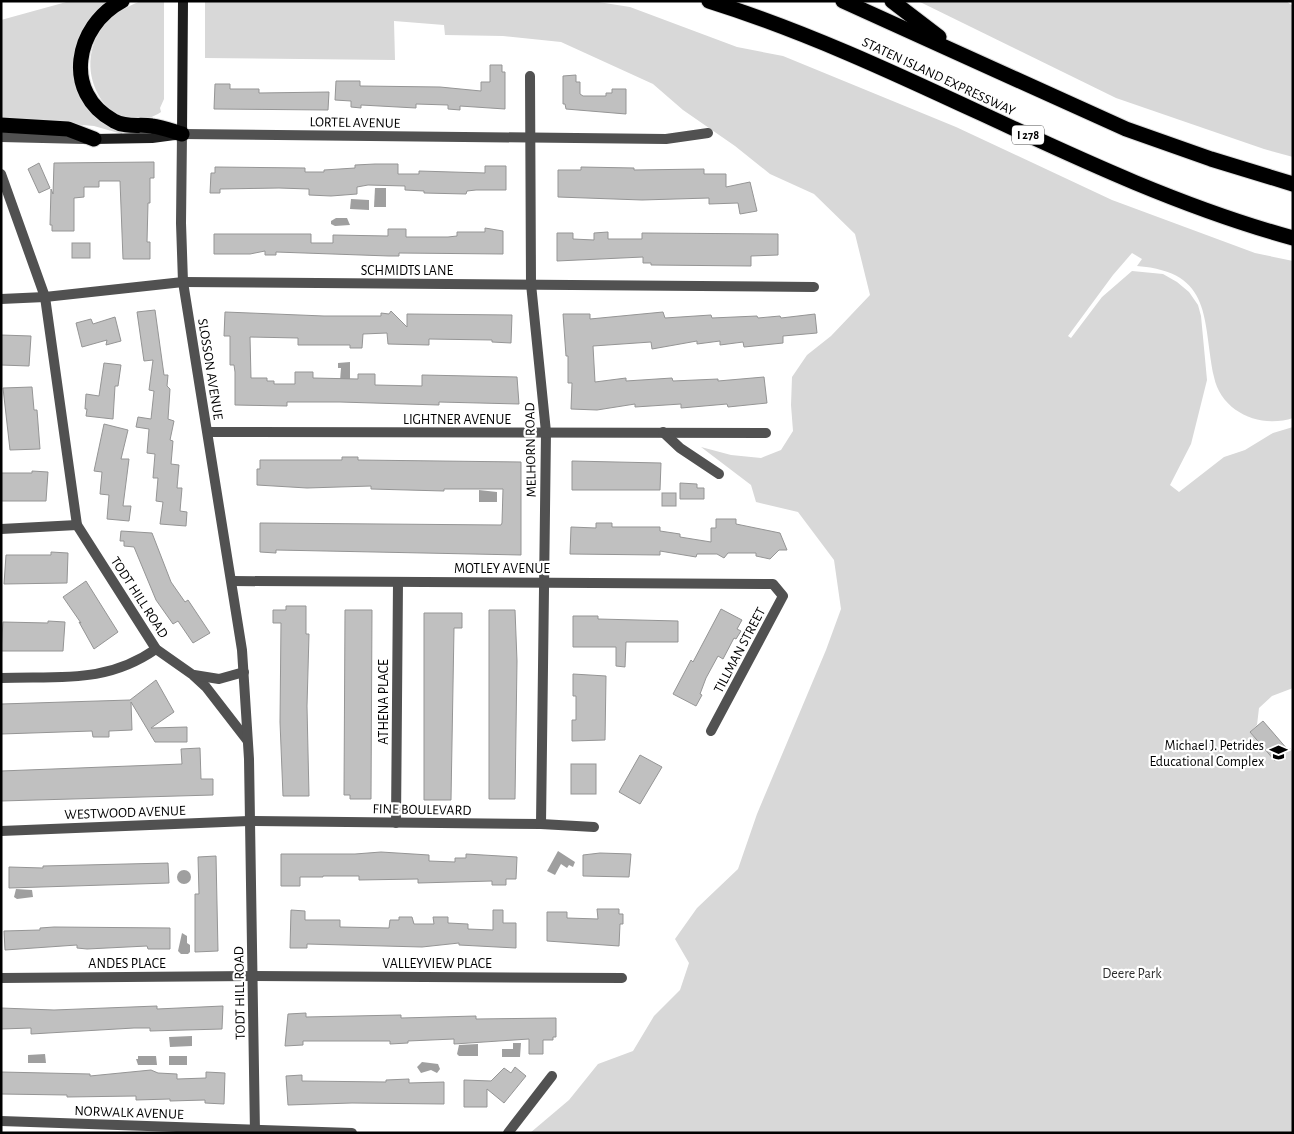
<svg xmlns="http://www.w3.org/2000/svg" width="1294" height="1134" viewBox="0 0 1294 1134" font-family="'Alegreya Sans',sans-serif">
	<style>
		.green { fill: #d8d8d8 }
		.water { fill: #9f9f9f }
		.building { fill: #c0c0c0; stroke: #959595 }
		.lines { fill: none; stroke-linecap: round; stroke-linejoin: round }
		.motorway-casing { stroke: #dbdbdb; stroke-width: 17 }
		.minor { stroke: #515151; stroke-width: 10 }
		.tertiary { stroke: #515151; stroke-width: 10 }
		.secondary { stroke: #1e1e1e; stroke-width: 10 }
		.motorway { stroke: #000; stroke-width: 15 }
		.labels { text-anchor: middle; stroke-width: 4.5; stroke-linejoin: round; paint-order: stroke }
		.shield { fill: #fff; stroke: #4c4c4c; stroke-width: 1 }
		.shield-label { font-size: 12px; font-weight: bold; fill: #000 }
		.street-label { font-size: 14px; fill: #000; stroke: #fff }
		.poi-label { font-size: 14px; fill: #000; stroke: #fff; text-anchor: end }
		.park-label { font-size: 14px; fill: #2f2f2f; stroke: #fff }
	</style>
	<rect width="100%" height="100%" fill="#fff"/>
	<g class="green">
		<path d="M70 1H107C76 24 64 66 83 101 91 115 109 125 122 131V134L94 126 1 118V20Z"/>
		<path d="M141 1H164V99L160 108 161 112C102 151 47 35 141 1Z"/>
		<path d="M205 1H592L630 7 737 47 783 56 956 127 1112 200 1255 253 1293 261V418C1261 429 1221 412 1214 377 1202 320 1214 272 1137 266L1142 259 1132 253 1113 275 1068 336 1071 338 1102 297 1132 271 1163 274 1177 282 1189 292 1198 305 1201 316 1207 380 1191 444 1170 485 1179 492 1224 457 1245 450 1273 433 1293 427V688L1272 696 1259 708 1257 725 1250 732 1275 761 1290 748 1293 751V1133H530L569 1100 598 1064 633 1051 654 1016 680 990 689 963 675 939 697 908 738 869 757 814 826 650 841 609 834 560 798 512 756 502 751 485 701 447 731 455 761 458 781 450 793 431 791 405 792 377 807 355 831 336 870 295 855 234 814 194 770 174 735 146 683 110 653 84 561 42 503 36 445 35 444 25 394 21 395 60 205 58Z"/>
		<polygon points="918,1 1286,1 1293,6 1293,157 1264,149 1116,98"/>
	</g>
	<g class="water">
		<polygon points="375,188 386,188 386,207 374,207"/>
		<polygon points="351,199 369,200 369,210 350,209"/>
		<polygon points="336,218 347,218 350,225 335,226 331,224 331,221"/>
		<polygon points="350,362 350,381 340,381 341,368 338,368 338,363"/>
		<polygon points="479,490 497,492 497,502 479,502"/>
		<polygon points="558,851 575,862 573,867 569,865 567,868 561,864 555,875 547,871"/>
		<circle cx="184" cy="877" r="7"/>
		<polygon points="16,889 32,890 33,897 17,899 14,897"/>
		<polygon points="182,933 187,936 187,943 190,945 190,952 188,954 181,954 178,951"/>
		<polygon points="192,1036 192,1046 170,1047 169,1037"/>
		<polygon points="513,1043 521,1043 520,1057 502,1057 502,1049 513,1049"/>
		<polygon points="478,1044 478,1056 459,1056 457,1054 459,1045"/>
		<polygon points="45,1054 46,1063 28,1063 28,1055"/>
		<polygon points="138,1056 156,1056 157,1065 138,1065 136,1059 138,1059"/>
		<rect x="169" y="1056" width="18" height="9"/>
		<polygon points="422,1062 438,1064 440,1069 437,1073 431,1070 421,1073 417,1067"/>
	</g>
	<g class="building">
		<polygon points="490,65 502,65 502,72 505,72 505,109 460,106 460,110 448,109 448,105 416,104 416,108 361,105 361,108 351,107 351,101 335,100 336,81 360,81 360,86 440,87 481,91 481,82 490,82"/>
		<polygon points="576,75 576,82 580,82 580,94 583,96 606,96 606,93 612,93 612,89 626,89 626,114 566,109 565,104 563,104 563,76"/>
		<polygon points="215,84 230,84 230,89 259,89 259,93 329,92 328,110 214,109"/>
		<polygon points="154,162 154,178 150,178 150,203 148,203 147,242 150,242 150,259 123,259 120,181 99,181 99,187 84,187 84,197 74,198 74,231 52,231 52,225 50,225 51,189 53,194 54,163"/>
		<polygon points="39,163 50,188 39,193 28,169"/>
		<polygon points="375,164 398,164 398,174 419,174 419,171 485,173 485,166 506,166 506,190 476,190 467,191 466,194 424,193 424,191 405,190 405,186 368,185 357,187 357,194 331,196 309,195 309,189 279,188 220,189 220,193 210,193 211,173 215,173 215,167 305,168 305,172 324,172 324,170 355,168 355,165"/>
		<polygon points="581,167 634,168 634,170 704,169 704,174 726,174 726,187 750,182 757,211 740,214 738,203 709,204 709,198 642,200 558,197 558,170 581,170"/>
		<polygon points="485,228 503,231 503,254 399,253 399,256 389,256 276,252 276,255 265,255 265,251 250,254 214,254 214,234 311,234 311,243 333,243 333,235 388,236 388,229 406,229 406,237 448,237 457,236 457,232 485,232"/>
		<polygon points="608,232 608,239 642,239 642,233 778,234 778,255 751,256 751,266 651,265 651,263 643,263 643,257 557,261 557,233 573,233 573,239 594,240 594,233"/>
		<rect x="72" y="243" width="18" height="15"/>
		<polygon points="155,310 164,375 168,375 167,386 170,389 168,419 174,421 170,440 173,441 171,464 179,465 177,488 182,488 180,511 187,512 186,526 160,524 163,502 156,501 158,478 153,478 155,454 147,453 149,429 136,427 138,417 151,419 154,391 149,390 153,360 144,361 137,312"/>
		<polygon points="391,311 407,327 407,314 512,315 511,343 492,342 492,340 429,339 429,345 388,344 387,333 363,334 362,348 350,348 350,345 298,345 298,338 250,337 251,378 267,378 267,381 274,381 274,384 295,384 295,372 313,372 313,378 358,379 358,374 375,374 375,385 422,386 422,375 517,377 519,404 439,402 439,405 340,402 287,402 287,406 235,405 235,372 234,365 230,365 230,336 224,336 225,312 324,316 381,316 381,313 389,314"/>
		<polygon points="663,312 665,318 711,315 712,318 757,316 758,318 780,316 781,318 815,314 817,333 783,336 783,343 744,347 743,342 720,345 720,341 697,344 697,341 652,349 651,342 593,346 595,382 626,378 626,381 672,378 673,381 718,379 718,381 764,377 767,403 728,407 727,404 681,408 681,404 635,407 635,404 597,410 571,409 572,383 568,383 568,356 566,356 563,314 590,314 590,319"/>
		<polygon points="115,317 121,341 106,345 107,340 82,347 76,323 91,319 93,324"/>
		<polygon points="1,335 31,336 29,366 1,365"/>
		<polygon points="104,363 121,365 118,386 115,386 113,419 86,416 87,409 85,409 86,394 99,396"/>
		<polygon points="32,387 34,410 37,410 40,449 10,450 3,388"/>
		<polygon points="104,424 128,430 121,459 129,459 123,506 131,506 129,521 107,519 109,495 100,494 102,472 94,471"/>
		<polygon points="342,457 358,457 358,460 521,462 521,555 276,550 276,553 260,552 260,523 501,525 502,523 503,489 444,489 444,491 371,489 371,486 307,488 257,485 257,469 260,469 260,460 342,460"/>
		<polygon points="572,461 661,463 660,490 572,490"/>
		<polygon points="32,471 48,472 46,501 1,501 1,473 32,473"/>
		<polygon points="680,483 697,484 697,488 704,488 704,499 680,499"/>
		<rect x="662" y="493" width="14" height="13"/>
		<polygon points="716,519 736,519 736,524 780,533 787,550 779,550 770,559 756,556 756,553 728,553 724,558 717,554 697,554 696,557 660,551 660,555 570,554 571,527 596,528 596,523 612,523 612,527 660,527 660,531 680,534 680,537 711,542 711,528 716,528"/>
		<polygon points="121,531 152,533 171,582 185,602 188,600 210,633 193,643 178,621 173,624 156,600 134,547 124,546 124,541 120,541"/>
		<polygon points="51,552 68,553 67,583 4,584 6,555 51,555"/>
		<polygon points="86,581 118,632 94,649 79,622 81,623 63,597"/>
		<polygon points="286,606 306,606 306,634 309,634 307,706 309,796 283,796 280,722 281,623 273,623 273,610 286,610"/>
		<polygon points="721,609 742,620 737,629 741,631 736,639 734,638 723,659 718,656 706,678 700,694 702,695 696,706 673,694 691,660 693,662"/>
		<polygon points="345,610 372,610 371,799 350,799 350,795 344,795"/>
		<polygon points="489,610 515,610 517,661 515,799 489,799"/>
		<polygon points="424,613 462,613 462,628 454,628 451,800 424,800"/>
		<polygon points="573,616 598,616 598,619 678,621 678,642 626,642 625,667 616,666 616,647 573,647"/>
		<polygon points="48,621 65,622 63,651 1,651 3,622 48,623"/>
		<polygon points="573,674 606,676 605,740 572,741 572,720 576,720 576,696 573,696"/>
		<polygon points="156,680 174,712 151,728 187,727 187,742 155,742 131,702 132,730 109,731 109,737 93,737 92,731 1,734 1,704 130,700"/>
		<polygon points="1263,721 1288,750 1275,761 1250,732"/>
		<polygon points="200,748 201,779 213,779 213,795 1,801 1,771 182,764 181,749"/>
		<polygon points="640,755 662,767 640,804 619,792"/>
		<rect x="571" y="764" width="25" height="30"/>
		<polygon points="381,852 429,855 429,861 455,862 455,858 466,858 466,854 517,857 516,879 506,879 506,885 492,885 492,881 418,883 418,879 359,880 359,876 323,876 323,877 300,877 300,886 281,886 281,854 355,854"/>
		<polygon points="600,853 631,854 629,877 583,876 583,855"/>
		<polygon points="216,856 218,951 195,952 195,894 199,894 198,857"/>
		<polygon points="168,863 169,883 9,888 9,867 43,868 43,866"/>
		<polygon points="597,909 619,909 619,914 623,914 623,924 620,924 619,946 547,941 547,912 567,912 567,918 598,919"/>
		<polygon points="291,910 305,911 305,920 340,920 340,927 389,928 390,920 399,920 399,917 412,917 414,924 434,924 433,917 448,917 448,923 468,924 468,929 493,930 493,910 503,910 503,923 516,923 516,948 459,945 459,943 422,947 307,944 307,948 290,948"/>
		<polygon points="54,927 170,928 170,949 148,949 147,946 87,949 77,948 77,945 5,950 4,931 40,930 40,928"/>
		<polygon points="157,1006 157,1009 223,1006 222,1029 150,1031 150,1028 134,1028 31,1034 31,1028 1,1029 1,1008 54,1010"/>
		<polygon points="306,1013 306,1017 401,1015 401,1018 476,1016 476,1019 556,1018 556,1037 553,1037 553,1040 543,1040 543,1054 529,1054 529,1039 454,1044 454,1039 408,1041 408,1043 390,1044 390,1041 303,1041 303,1045 285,1046 288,1014"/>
		<polygon points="515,1067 526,1076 504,1103 487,1089 487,1107 464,1107 464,1080 491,1081 504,1068 511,1073"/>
		<polygon points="151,1070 158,1073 177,1074 177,1079 206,1078 206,1072 225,1073 224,1104 205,1103 205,1100 170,1101 170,1099 136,1100 136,1096 67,1097 67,1095 1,1094 1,1072 90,1074 90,1076"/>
		<polygon points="302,1075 302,1081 386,1082 386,1080 409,1079 409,1083 444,1082 444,1104 352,1103 288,1105 286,1076"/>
	</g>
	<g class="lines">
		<defs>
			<g id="motorway">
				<path d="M122 1C75 26 62 93 114 121 126 128 140 124 152 126 162 127 172 131 182 134"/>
				<path d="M709 1C910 64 1089 182 1293 238"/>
				<polyline points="843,1 1126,129 1211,159 1293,184"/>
				<polyline points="892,1 939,37"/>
				<polyline points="1,125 68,129 94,139"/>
			</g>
		</defs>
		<use href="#motorway" class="motorway-casing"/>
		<g class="minor">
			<polyline points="530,76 531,284 546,432 541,824"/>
			<polyline points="182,134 666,139 708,133"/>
			<polyline points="1,137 85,139"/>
			<polyline points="1,174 45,297 77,525 156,649 193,675 206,687 247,740"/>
			<polyline points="183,282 814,287"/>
			<polyline points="208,432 766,433"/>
			<polyline points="663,432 680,448 719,474"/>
			<polyline points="1,529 77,525"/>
			<polyline points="232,581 773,584 783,596 711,731"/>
			<polyline points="194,675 219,679 244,672"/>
			<path d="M1 678C60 676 106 684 156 649"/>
			<polyline points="396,823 398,582"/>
			<polyline points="1,831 249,821 541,824 594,827"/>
			<polyline points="1,978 252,976 622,978"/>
			<polyline points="1,1121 352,1133"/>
			<polyline points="508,1133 552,1076"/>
		</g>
		<g class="tertiary">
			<polyline points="182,134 181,223 183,282 242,650 249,759 255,1133"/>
			<polyline points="1,299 45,297 183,282"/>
		</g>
		<polyline class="secondary" points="94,139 152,138 182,134 183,1"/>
		<use href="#motorway" class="motorway"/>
	</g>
	<defs>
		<symbol id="school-bare" viewBox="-9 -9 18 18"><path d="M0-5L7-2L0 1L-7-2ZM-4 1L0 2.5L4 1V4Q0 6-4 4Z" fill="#000" stroke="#fff" stroke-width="2.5" paint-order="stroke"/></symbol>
	</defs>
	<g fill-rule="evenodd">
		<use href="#school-bare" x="1266" y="740" width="25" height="25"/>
	</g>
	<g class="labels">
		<rect class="shield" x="1012" y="125.5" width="32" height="19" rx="4"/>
		<g class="shield-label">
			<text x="1028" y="139">I 278</text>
		</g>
		<g class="street-label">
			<text transform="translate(939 76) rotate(25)" y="5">STATEN ISLAND EXPRESSWAY</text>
			<text transform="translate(355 122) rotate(1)" y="5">LORTEL AVENUE</text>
			<text x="407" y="275">SCHMIDTS LANE</text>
			<text transform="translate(211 369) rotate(81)" y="5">SLOSSON AVENUE</text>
			<text x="457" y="424">LIGHTNER AVENUE</text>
			<text transform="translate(530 450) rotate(-91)" y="5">MELHORN ROAD</text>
			<text x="502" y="573">MOTLEY AVENUE</text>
			<text transform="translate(140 597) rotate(57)" y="5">TODT HILL ROAD</text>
			<text transform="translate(739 650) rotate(-62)" y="5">TILLMAN STREET</text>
			<text transform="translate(383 702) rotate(-90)" y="5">ATHENA PLACE</text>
			<text transform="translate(422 809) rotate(1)" y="5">FINE BOULEVARD</text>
			<text transform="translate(125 812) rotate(-2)" y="5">WESTWOOD AVENUE</text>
			<text x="127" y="968">ANDES PLACE</text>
			<text x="437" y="968">VALLEYVIEW PLACE</text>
			<text transform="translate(239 993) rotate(-91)" y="5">TODT HILL ROAD</text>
			<text transform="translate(129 1112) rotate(2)" y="5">NORWALK AVENUE</text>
		</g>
		<g class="poi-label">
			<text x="1264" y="750">Michael J. Petrides<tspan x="1264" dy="16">Educational Complex</tspan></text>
		</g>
		<g class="park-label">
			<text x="1132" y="978">Deere Park</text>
		</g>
	</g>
	<rect width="1294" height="1134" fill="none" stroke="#000000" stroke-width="5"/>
</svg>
